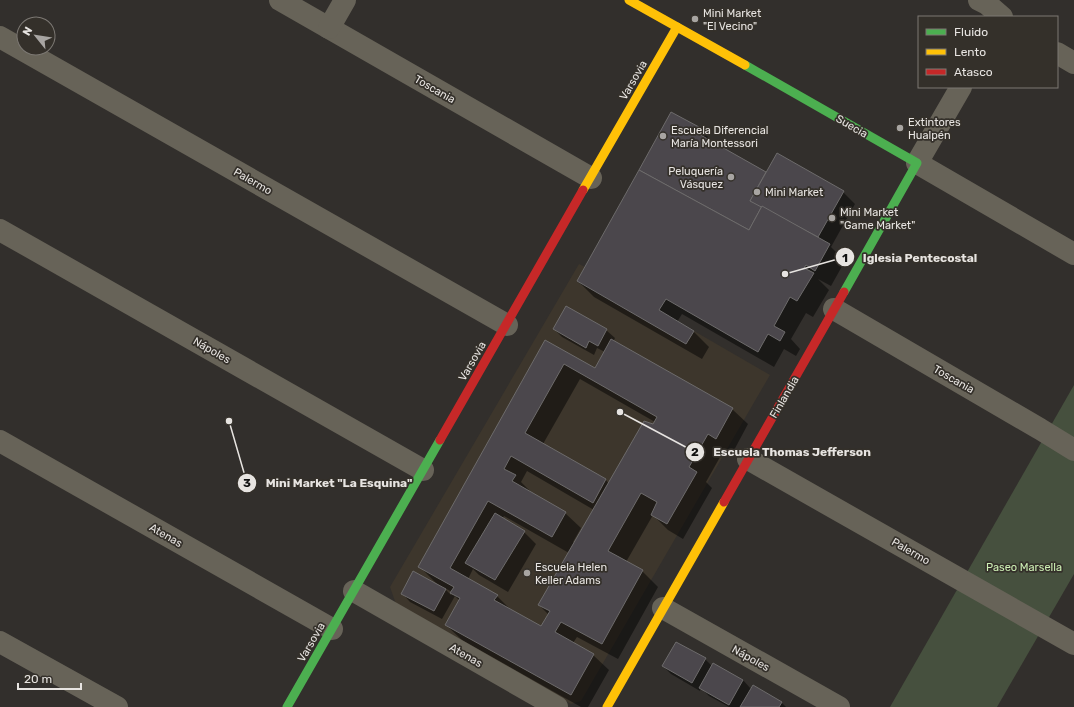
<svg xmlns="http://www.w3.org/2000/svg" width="1074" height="707" viewBox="0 0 1074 707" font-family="Rubik,sans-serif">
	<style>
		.built { fill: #3d362c }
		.green { fill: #46503e }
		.shadow { fill: #0007; fill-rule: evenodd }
		.building { fill: #4b474c; stroke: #6d6b6b; fill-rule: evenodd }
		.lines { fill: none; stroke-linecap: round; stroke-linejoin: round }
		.street { stroke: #676358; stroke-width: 22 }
		.fast { stroke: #4caf50; stroke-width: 9 }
		.slow { stroke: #ffc107; stroke-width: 9 }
		.jam { stroke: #c62828; stroke-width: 9 }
		.poi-dot { fill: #a8a5a2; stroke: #34302a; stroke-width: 1.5 }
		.labels { text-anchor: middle; stroke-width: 3.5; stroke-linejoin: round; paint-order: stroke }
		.poi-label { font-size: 11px; fill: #e7e4e1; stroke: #34302a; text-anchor: start }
		.street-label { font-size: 11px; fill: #e7e4e1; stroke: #34302a }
		.park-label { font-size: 11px; fill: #cef0b5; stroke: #34302a }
		.leader { fill: none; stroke: #e7e4e1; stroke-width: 1.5 }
		.callout-dot { fill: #e7e4e1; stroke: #34302a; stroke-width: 1.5 }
		.mark-label { font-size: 12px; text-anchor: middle; font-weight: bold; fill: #111 }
		.callout-label { font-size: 12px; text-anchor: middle; font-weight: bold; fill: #e7e4e1; stroke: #34302a; stroke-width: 3.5; stroke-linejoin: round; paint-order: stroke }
	</style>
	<rect width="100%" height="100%" fill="#322f2c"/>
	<polygon class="built" points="579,264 585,267 577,282 686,344 694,331 770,375 581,701 571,704 396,604 390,587"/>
	<polygon class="green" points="1074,385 1074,574 997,707 890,707"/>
	<g class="shadow">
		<polygon points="671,113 699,128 715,144 766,174 843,192 855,204 831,247 845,261 831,286 818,279 829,290 813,317 806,313 791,339 800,349 796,356 784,349 774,367 682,314 677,322 693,331 709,347 702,359 594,297 578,281"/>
		<path d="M554 329 606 330 615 338 613 342 732 409 748 424 732 454 724 450 706 482 712 488 683 539 668 530 653 515 626 562 642 571 658 587 618 659 577 637 573 643 593 655 609 670 588 707H581L462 640 446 625 460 601 455 596 442 619 410 602 402 593 438 585 420 567 546 341 595 369 605 352 597 348 594 355 562 337ZM580 379 655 422 609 484 606 480 543 444ZM527 471 594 510 575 543 573 542 581 528 565 513 530 493 531 492 521 482ZM504 516 569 553 539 605 549 615 541 628 513 612 497 596 468 579 473 569 479 575 508 592 536 544 524 532 502 519ZM443 587 452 592 451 595Z"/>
		<polygon points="705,659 712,666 743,680 751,689 753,686 782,703 786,707 729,707 709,696 701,688 700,691 671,674 663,666"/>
	</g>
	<g class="building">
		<polygon points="671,112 699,127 697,133 766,172 750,201 762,206 749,230 639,170"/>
		<polygon points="777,153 844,191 818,237 750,201"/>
		<polygon points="639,170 749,230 762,206 830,244 815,271 806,265 804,268 814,273 797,301 790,297 774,326 785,332 780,341 768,334 758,352 666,299 659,310 694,331 686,344 577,281"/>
		<polygon points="566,306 607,329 598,346 589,341 586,348 553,329"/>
		<path d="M611 339 733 408 716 439 708 434 689 467 697 472 667 524 651 515 657 502 641 493 608 551 643 570 602 644 561 622 555 632 594 654 571 695 445 625 460 598 450 593 454 587 418 567 545 340 595 368ZM564 364 657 417 653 424 644 421 538 605 550 611 541 626 494 600 498 595 450 568 488 501 552 537 566 512 512 481 516 475 504 469 511 456 593 503 606 479 525 433Z"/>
		<polygon points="495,513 525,531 495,580 465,563"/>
		<polygon points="413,571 446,589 434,611 401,594"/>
		<polygon points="676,642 706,658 692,683 662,666"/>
		<polygon points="713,663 743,680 729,705 699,688"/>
		<polygon points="753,685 782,702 779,707 740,707"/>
	</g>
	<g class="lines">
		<g class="street">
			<polyline points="280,0 591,178"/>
			<polyline points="979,0 987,4 1002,17"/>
			<polyline points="329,28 345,0"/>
			<polyline points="0,37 507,325"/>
			<polyline points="1057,53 1074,63"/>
			<polyline points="961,87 917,163 1074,254"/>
			<polyline points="0,230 423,470"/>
			<polyline points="834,309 1040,429 1074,450"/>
			<polyline points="0,441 332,629"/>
			<polyline points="748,459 1074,644"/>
			<polyline points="354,591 557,707"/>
			<polyline points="663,608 839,707"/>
			<polyline points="0,642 117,707"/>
		</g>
		<g class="fast">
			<polyline points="745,65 917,163 844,292"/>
			<polyline points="287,707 440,440"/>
		</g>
		<g class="slow">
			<polyline points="629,0 745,65"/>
			<polyline points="583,190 677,27"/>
			<polyline points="607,707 724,502"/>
		</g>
		<g class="jam">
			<polyline points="440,440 583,190"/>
			<polyline points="724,502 844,292"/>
		</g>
	</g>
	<g class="poi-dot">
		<circle cx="695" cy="19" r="4"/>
		<circle cx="900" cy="128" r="4"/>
		<circle cx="663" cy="136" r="4"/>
		<circle cx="731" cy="177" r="4"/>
		<circle cx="757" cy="192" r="4"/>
		<circle cx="832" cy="218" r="4"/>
		<circle cx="527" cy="573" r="4"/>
	</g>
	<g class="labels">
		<g class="poi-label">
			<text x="703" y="17">Mini Market<tspan x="703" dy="13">"El Vecino"</tspan></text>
			<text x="908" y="126">Extintores<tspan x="908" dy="13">Hualpén</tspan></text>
			<text x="671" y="134">Escuela Diferencial<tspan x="671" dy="13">María Montessori</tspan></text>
			<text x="723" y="175" text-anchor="end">Peluquería<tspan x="723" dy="13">Vásquez</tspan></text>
			<text x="765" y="196">Mini Market</text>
			<text x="840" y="216">Mini Market<tspan x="840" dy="13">"Game Market"</tspan></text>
			<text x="535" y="571">Escuela Helen<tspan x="535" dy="13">Keller Adams</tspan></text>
		</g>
		<g class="street-label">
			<text transform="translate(633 80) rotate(-60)" y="4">Varsovia</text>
			<text transform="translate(435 89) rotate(30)" y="4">Toscania</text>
			<text transform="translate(852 126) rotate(30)" y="4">Suecia</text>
			<text transform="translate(253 181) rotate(30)" y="4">Palermo</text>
			<text transform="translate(212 350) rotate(30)" y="4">Nápoles</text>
			<text transform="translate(472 361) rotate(-60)" y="4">Varsovia</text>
			<text transform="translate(954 379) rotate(30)" y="4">Toscania</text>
			<text transform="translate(784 397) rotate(-60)" y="4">Finlandia</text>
			<text transform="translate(166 535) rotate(30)" y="4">Atenas</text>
			<text transform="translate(911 551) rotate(30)" y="4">Palermo</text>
			<text transform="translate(311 642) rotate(-60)" y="4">Varsovia</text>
			<text transform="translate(466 655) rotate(30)" y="4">Atenas</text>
			<text transform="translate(751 658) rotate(29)" y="4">Nápoles</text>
		</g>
		<g class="park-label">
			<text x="1024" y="571">Paseo Marsella</text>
		</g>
	</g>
	<path class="leader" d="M785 274L845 257M620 412L695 452M229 421L247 483"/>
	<g class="callout-dot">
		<circle cx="785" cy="274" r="4"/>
		<circle cx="620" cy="412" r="4"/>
		<circle cx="229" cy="421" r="4"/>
		<circle cx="845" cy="257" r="10"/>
		<circle cx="695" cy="452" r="10"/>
		<circle cx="247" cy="483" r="10"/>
	</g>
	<g class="mark-label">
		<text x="845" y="262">1</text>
		<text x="695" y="456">2</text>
		<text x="247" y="487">3</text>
	</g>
	<g class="callout-label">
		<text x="920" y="262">Iglesia Pentecostal</text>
		<text x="792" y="456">Escuela Thomas Jefferson</text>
		<text x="339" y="487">Mini Market "La Esquina"</text>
	</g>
	<rect x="918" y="16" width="140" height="72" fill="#34302a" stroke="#7c7873"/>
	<rect x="926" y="29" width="20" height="6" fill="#4caf50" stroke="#7c7873"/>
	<text x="954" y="36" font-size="12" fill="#e7e4e1">Fluido</text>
	<rect x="926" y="49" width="20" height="6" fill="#ffc107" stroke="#7c7873"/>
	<text x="954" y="56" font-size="12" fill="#e7e4e1">Lento</text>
	<rect x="926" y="69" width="20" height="6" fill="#c62828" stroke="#7c7873"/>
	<text x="954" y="76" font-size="12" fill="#e7e4e1">Atasco</text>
	<g transform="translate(36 36) rotate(300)"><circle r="19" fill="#34302a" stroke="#7c7873"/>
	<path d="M0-3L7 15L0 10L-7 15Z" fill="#a8a5a2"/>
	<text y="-6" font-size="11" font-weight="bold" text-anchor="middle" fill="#e7e4e1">N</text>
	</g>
	<path d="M18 683v6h63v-6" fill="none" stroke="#e7e4e1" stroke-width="2"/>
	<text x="24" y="683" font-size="12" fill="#e7e4e1" stroke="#34302a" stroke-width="3" paint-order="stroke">20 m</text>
</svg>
